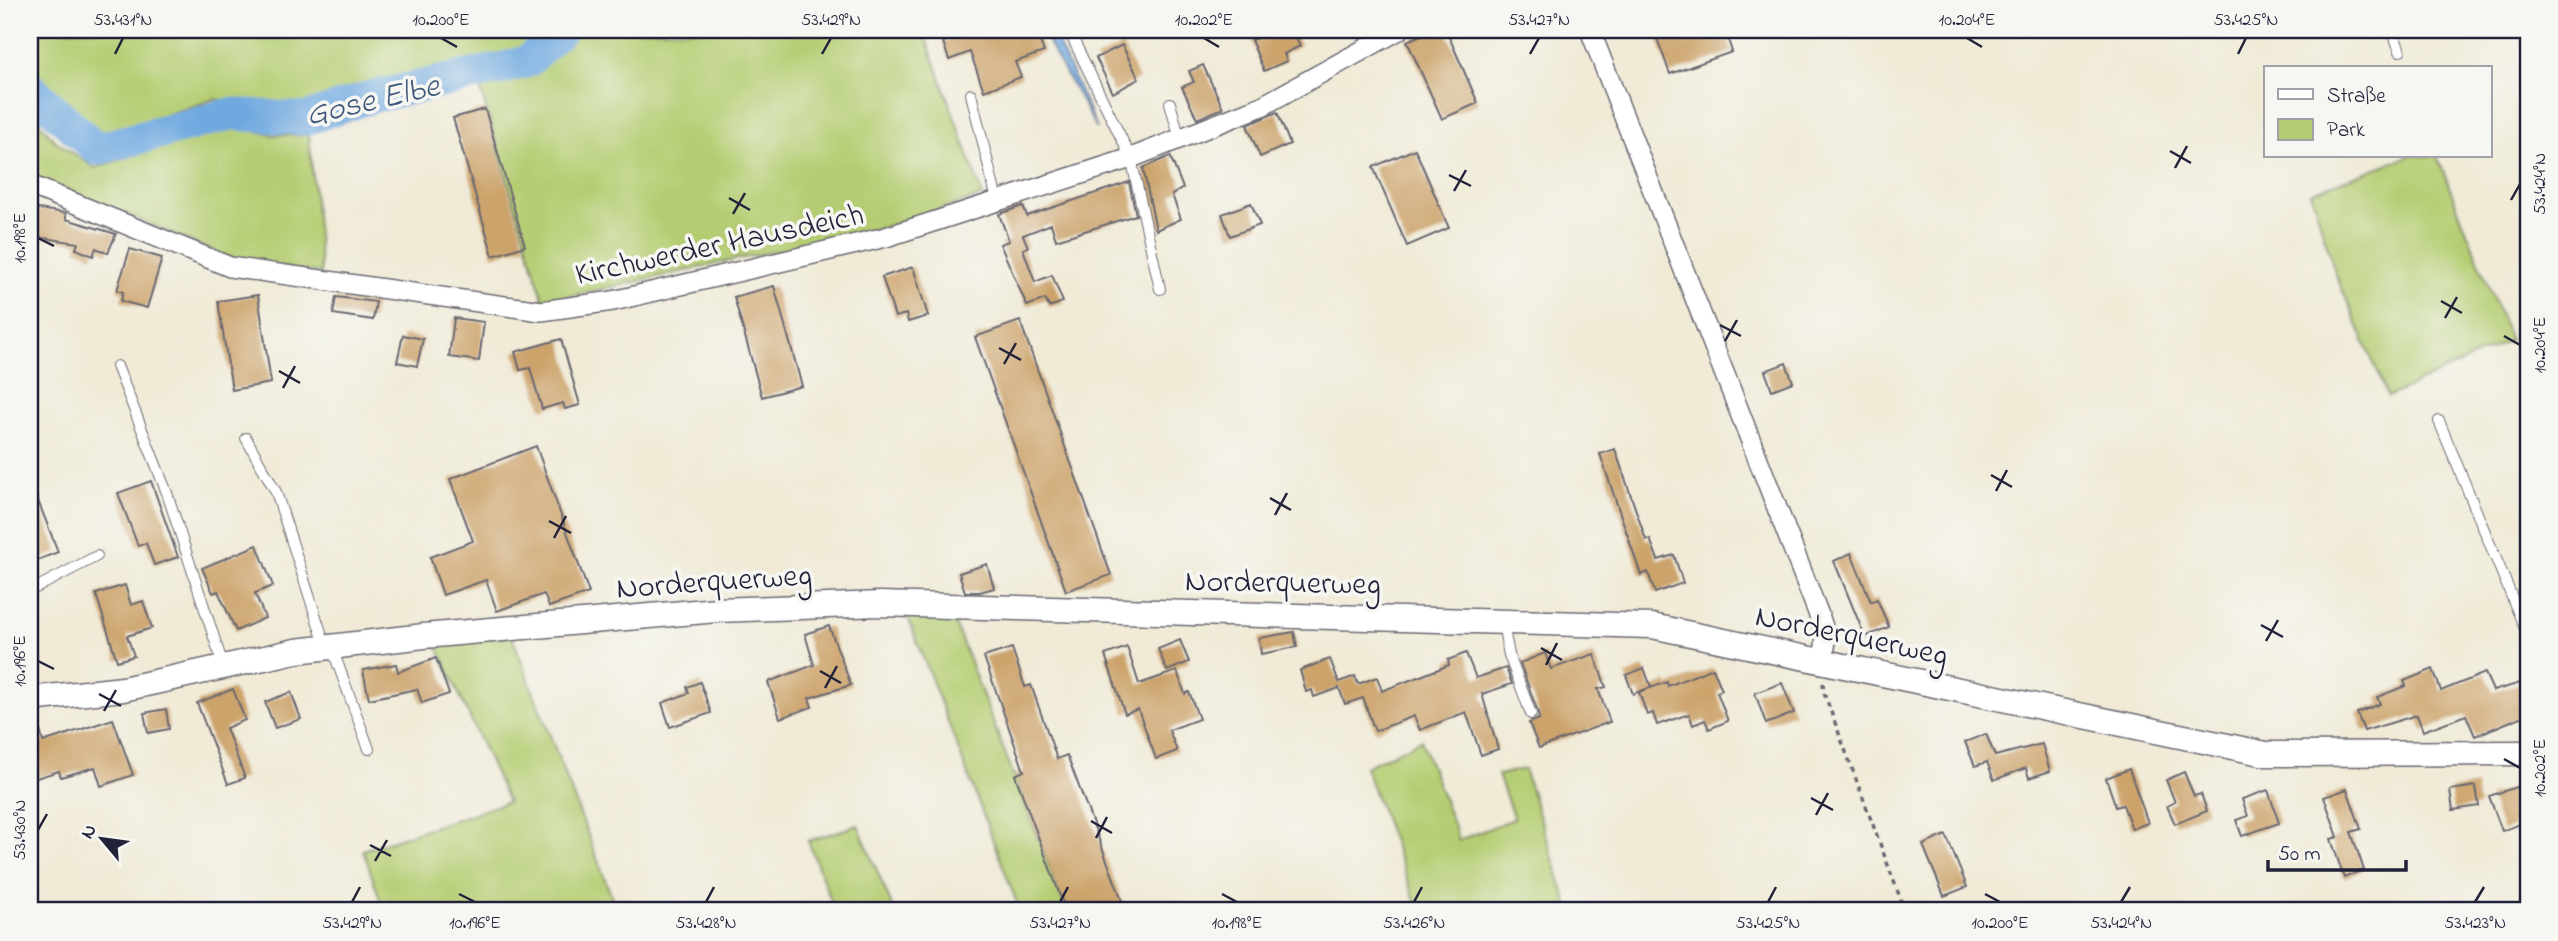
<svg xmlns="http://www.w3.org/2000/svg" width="2558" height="941" viewBox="0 0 2558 941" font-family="'Indie Flower',sans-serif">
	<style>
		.green { fill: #b5cd72; stroke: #6c7856; stroke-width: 2 }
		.water { fill: #70a9e0; stroke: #49668e; stroke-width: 2 }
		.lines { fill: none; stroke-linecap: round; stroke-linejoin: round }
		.river { stroke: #70a9e0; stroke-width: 33 }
		.building { fill: #cca36b }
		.service-casing { stroke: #6a6871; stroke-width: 12 }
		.minor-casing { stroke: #6a6871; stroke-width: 22 }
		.tertiary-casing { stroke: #6a6871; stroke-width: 27 }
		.path { stroke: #6a6871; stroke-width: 3.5; stroke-dasharray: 5 5; stroke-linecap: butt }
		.service { stroke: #fff; stroke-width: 10 }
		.minor { stroke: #fff; stroke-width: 19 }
		.tertiary { stroke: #fff; stroke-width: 24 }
		.ticks { fill: none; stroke: #22223b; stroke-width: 2.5 }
		.labels { text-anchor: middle; stroke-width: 7; stroke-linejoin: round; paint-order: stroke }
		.street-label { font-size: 32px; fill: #22223b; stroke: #f6f6f2 }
		.water-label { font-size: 33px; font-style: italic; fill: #41587d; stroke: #f6f6f2 }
		.neatline { fill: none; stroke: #22223b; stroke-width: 2.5 }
		.ticks-label { font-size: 18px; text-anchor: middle; fill: #22223b }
	</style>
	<rect width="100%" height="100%" fill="#f6f6f2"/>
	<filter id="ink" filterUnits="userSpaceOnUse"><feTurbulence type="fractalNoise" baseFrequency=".0143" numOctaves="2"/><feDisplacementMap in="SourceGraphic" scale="14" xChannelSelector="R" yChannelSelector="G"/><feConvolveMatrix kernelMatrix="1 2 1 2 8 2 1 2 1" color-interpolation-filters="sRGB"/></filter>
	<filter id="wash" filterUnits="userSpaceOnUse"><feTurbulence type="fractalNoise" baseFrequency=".00686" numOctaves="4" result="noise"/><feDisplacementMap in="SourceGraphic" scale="28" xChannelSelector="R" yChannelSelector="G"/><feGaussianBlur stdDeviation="1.57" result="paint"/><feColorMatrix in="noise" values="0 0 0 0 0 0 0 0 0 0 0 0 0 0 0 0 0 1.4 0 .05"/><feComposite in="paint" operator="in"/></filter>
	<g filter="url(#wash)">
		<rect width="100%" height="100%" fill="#f0ead6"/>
		<g class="green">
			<polygon points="30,30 923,30 983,196 884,227 544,302 472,61 372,82 293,111 215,99 99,136 30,73"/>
			<polygon points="30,111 54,140 95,168 227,124 274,135 309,135 321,273 235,260 30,174"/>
			<polygon points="2409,156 2437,156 2510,340 2388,397 2336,275 2311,192"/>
			<polygon points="907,615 952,616 1066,911 1020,911"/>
			<polygon points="512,636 617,911 384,911 363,850 508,802 436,643"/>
			<polygon points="1421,740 1459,840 1514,819 1498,775 1524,769 1570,911 1419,911 1365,767"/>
			<polygon points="858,825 894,911 835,911 808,841"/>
		</g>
		<polygon class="water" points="1041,30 1052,30 1097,129"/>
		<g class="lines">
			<polyline class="river" points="30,88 97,149 231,114 305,119 371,97 504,68 528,61 561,30"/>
		</g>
		<g id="blocks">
			<g class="building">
				<polygon points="977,30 1028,30 1031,38 1038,36 1044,52 1015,62 1021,77 984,91 970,52 949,60 943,42"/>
				<polygon points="1275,30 1293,30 1300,46 1284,54 1287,61 1264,71 1251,40"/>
				<polygon points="1433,30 1446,30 1478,103 1442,119 1407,41"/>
				<polygon points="1654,30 1725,30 1732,52 1670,74"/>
				<polygon points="1122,45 1139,79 1113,93 1096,58"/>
				<polygon points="1203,65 1223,108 1197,119 1182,87 1194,82 1189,71"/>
				<polygon points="485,109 525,246 493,256 453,118"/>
				<polygon points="1277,112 1290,144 1260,157 1247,125"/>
				<polygon points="1415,149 1449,228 1407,246 1373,167"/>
				<polygon points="1170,156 1183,188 1172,195 1181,219 1156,230 1143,168"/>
				<polygon points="1129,182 1136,215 1056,240 1051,224 1023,235 1028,247 1023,249 1035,282 1052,275 1063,302 1049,307 1045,299 1027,306 1000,244 1009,241 999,214 1023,206 1027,216"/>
				<polygon points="1251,203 1260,225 1230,236 1222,214"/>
				<polygon points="31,208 66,213 66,219 116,234 108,253 96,248 93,256 76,249 78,243 30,236"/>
				<polygon points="130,249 162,258 147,308 121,301 123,292 117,290"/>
				<polygon points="913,267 928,316 908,322 906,314 895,317 882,277"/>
				<polygon points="774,286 802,386 762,397 734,297"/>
				<polygon points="258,295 271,383 232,390 218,301"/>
				<polygon points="336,297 376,302 373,320 333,314"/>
				<polygon points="454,318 484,322 479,361 449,357"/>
				<polygon points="1020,321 1111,575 1066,591 975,337"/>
				<polygon points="403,335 423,339 417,366 397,362"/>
				<polygon points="561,339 580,405 565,409 563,403 542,409 530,368 520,370 515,352"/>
				<polygon points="1786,363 1793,382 1772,390 1765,371"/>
				<polygon points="536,446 589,593 549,607 544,594 497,611 486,580 443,595 430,557 473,541 450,479"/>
				<polygon points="1615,449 1646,540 1650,539 1658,560 1674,555 1683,583 1655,593 1648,572 1641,575 1600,454"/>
				<polygon points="30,480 58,552 30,563"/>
				<polygon points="151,481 178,557 154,565 146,543 138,546 118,493"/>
				<polygon points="257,545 273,586 255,593 265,618 236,631 218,591 213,593 202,568"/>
				<polygon points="1851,553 1871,602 1877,599 1889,627 1865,637 1834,561"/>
				<polygon points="987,564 994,588 980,592 965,592 959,573"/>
				<polygon points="125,585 131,605 143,601 152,628 127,636 134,656 117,661 96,594"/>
				<polygon points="829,626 851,685 809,698 812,707 780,718 768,682 814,665 805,634"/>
				<polygon points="1294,632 1297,647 1261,654 1259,638"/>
				<polygon points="1180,640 1189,662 1167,671 1158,649"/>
				<polygon points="1127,647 1139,684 1177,671 1185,694 1189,692 1199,719 1169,730 1177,751 1156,759 1138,709 1125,714 1105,655"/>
				<polygon points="1012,648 1025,687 1031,685 1057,759 1067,755 1126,911 1066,911 1015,775 1024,771 984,657"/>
				<polygon points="1466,653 1476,678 1506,668 1512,684 1482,694 1498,749 1481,755 1466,712 1420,730 1414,716 1375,731 1363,698 1345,704 1339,688 1314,697 1312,690 1306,692 1300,670 1330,659 1339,682 1355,676 1358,684 1377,677 1382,691 1449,665 1448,660"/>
				<polygon points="1545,653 1551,669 1594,654 1606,687 1598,689 1610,722 1539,748 1529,723 1539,719 1538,712 1520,663"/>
				<polygon points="436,658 449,694 422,703 417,689 369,699 363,670 396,664 398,672"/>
				<polygon points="1644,668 1651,687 1633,694 1626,675"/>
				<polygon points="1713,668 1722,690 1717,692 1728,721 1709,729 1705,720 1693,725 1689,714 1657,725 1653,713 1647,715 1639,692 1667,682 1668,686"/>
				<polygon points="2433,669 2441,691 2485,673 2493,691 2524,682 2528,714 2475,736 2466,715 2423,731 2417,715 2364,731 2357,713 2380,704 2377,697 2406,686 2404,681"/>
				<polygon points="700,682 711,713 670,727 662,703 689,693 687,687"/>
				<polygon points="1782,683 1794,713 1766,724 1755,693"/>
				<polygon points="233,689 245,720 226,728 245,778 228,784 197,703"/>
				<polygon points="291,692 301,719 275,728 265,702"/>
				<polygon points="166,709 169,729 148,733 144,713"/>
				<polygon points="36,713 43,742 113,719 133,775 101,786 95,767 61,777 59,771 30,780 30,714"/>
				<polygon points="1986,734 1995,756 2042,744 2050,771 2029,778 2026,768 1994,780 1987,762 1975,766 1965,742"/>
				<polygon points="2129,769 2148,823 2132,829 2123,805 2116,807 2106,778"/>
				<polygon points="2184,772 2194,796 2201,794 2207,811 2175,824 2167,806 2175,802 2166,780"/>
				<polygon points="2522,785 2528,802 2528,821 2502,831 2489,796"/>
				<polygon points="2476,786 2479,806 2453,810 2450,790"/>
				<polygon points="2347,789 2361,829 2351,832 2364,870 2344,878 2331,839 2338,837 2324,797"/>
				<polygon points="2268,790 2279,823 2242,836 2236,820 2248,816 2242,799"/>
				<polygon points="1946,835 1967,887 1944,896 1923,845"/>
			</g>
		</g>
	</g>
	<g filter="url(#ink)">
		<use href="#blocks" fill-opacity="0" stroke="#6a6871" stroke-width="2"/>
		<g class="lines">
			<defs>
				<g id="service">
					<polyline points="2392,30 2400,51"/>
					<polyline points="1071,35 1131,158 1160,289"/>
					<polyline points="971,94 997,200"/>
					<polyline points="1170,103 1180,139"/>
					<polyline points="117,366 167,493 223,665"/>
					<polyline points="2439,421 2528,636"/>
					<polyline points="246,438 276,492 326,648"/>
					<polyline points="30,591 97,556"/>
					<polyline points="1503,624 1509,655 1531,714"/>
					<polyline points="332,648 369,749"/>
				</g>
				<g id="minor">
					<path d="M1590 30 1817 610C1824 628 1830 642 1821 660"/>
					<polyline points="30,185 230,267 541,311 613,301 886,237 1131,158 1262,106 1399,30"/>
				</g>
				<polyline id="tertiary" points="30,699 123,689 296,651 424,636 717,610 880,604 1652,626 2266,754 2528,753"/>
			</defs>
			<use href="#service" class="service-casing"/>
			<use href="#minor" class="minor-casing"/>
			<use href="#tertiary" class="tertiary-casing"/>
			<polyline class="path" points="1823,683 1824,693 1905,911"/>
			<use href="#service" class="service"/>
			<use href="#minor" class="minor"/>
			<use href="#tertiary" class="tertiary"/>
		</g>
	</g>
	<path class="ticks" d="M441 38 457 47M1204 38 1219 47M1967 38 1982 47M115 54 123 38M822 54 831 38M1530 54 1539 38M2238 54 2246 38M2170 151 2191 163M2175 168 2187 146M1449 175 1471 186M1454 191 1466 170M729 198 750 210M2511 200 2520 184M733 214 745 193M38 238 54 246M2441 301 2462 313M2445 318 2457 297M1720 325 1741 336M2504 336 2520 345M1725 341 1737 320M999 348 1021 360M1004 364 1016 343M279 371 300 383M283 388 295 366M1991 475 2012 487M1996 491 2007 470M1270 498 1291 510M1275 515 1287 493M549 521 571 533M554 538 566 516M2261 625 2283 637M2266 641 2278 620M1541 648 1562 660M38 661 54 669M1546 665 1557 643M820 671 841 683M825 688 837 666M99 694 121 706M104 711 116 690M2504 759 2520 768M1811 798 1833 810M1816 815 1828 793M1091 821 1112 833M38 830 47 814M1096 838 1107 817M370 845 391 856M375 861 387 840M459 894 475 902M1222 894 1237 902M1985 894 2000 902M352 902 360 887M706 902 714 887M1060 902 1068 887M1414 902 1422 887M1768 902 1776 887M2121 902 2130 887M2475 902 2484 887"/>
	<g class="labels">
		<g class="street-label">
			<text transform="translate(719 243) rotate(-12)" y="11">Kirchwerder Hausdeich</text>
			<text transform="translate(714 580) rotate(-4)" y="11">Norderquerweg</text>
			<text transform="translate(1283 581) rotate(1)" y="11">Norderquerweg</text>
			<text transform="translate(1852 634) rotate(12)" y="11">Norderquerweg</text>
		</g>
		<g class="water-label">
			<text transform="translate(372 98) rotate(-13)" y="12">Gose Elbe</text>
		</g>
	</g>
	<rect width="2558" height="941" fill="none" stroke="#f6f6f2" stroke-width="77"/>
	<rect x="2264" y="66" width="228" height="91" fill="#f6f6f2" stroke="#a1a1a9" stroke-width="2"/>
	<rect x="2278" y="89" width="35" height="10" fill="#ffffff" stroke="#a1a1a9" stroke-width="2"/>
	<text x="2327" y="102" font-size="21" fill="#22223b">Straße</text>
	<rect x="2278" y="119" width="35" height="21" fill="#b5cd72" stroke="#a1a1a9" stroke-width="2"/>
	<text x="2327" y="136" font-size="21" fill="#22223b">Park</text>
	<g transform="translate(102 839) rotate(299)" stroke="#f6f6f2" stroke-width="5" paint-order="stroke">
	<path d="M0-5L12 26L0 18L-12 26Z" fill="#22223b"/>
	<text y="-10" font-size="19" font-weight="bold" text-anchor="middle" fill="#22223b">N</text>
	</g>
	<path d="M2268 860v10h138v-10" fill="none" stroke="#22223b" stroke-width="3.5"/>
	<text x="2278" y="860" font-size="21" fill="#22223b" stroke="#f6f6f2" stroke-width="5" paint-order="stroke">50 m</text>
	<rect x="38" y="38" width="2482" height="864" class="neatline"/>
	<g class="ticks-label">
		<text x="123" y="25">53.431°N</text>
		<text x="441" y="25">10.200°E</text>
		<text x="831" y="25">53.429°N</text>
		<text x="1204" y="25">10.202°E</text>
		<text x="1539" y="25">53.427°N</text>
		<text x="1967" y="25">10.204°E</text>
		<text x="2246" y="25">53.425°N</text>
		<text transform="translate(2539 184) rotate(-90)" y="6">53.424°N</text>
		<text transform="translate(19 238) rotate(-90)" y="6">10.198°E</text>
		<text transform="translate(2539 345) rotate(-90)" y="6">10.204°E</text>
		<text transform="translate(19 661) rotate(-90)" y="6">10.196°E</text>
		<text transform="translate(2539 768) rotate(-90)" y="6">10.202°E</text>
		<text transform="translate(19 830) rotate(-90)" y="6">53.430°N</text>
		<text x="352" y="928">53.429°N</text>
		<text x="475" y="928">10.196°E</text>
		<text x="706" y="928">53.428°N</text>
		<text x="1060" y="928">53.427°N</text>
		<text x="1237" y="928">10.198°E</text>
		<text x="1414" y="928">53.426°N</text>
		<text x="1768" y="928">53.425°N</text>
		<text x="2000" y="928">10.200°E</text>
		<text x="2121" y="928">53.424°N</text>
		<text x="2475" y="928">53.423°N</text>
	</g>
</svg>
